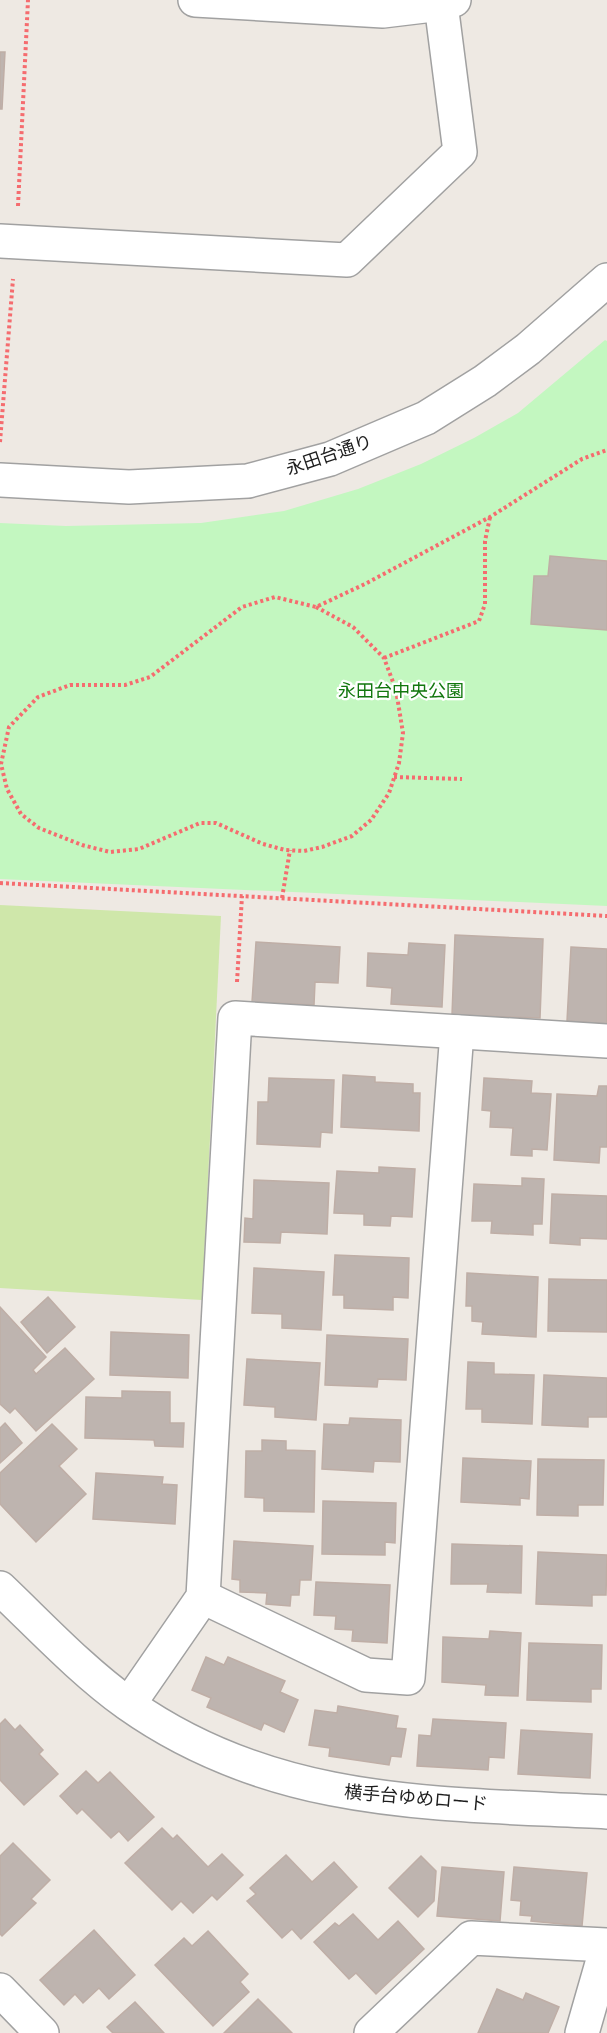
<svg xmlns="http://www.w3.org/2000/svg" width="607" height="2033" viewBox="0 0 607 2033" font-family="'Golos Text','Noto Sans JP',sans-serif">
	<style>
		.grass { fill: #cfe7aa }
		.park { fill: #c3f7c0 }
		.building { fill: #beb4af; stroke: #bfaea6; stroke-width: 1.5 }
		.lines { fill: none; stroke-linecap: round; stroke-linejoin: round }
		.minor-casing { stroke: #a1a1a1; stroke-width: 36 }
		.tertiary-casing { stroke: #a1a1a1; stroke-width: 36 }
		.path { stroke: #f56c6f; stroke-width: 4; stroke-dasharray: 3 3; stroke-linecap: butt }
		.minor { stroke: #fff; stroke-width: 33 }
		.tertiary { stroke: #fff; stroke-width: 33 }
		.labels { text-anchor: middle; stroke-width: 4.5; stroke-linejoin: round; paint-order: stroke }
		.street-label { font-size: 18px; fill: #1d1d1d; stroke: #fff }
		.park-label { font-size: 18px; fill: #12770e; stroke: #fff }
	</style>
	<rect width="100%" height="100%" fill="#eee9e3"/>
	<polygon class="grass" points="0,905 221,916 202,1300 0,1288"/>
	<polygon class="park" points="605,340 607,341 607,906 0,879 0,523 66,526 201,523 284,511 358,489 421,464 474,438 518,413"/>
	<g class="building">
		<polygon points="0,52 5,52 2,109 0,109"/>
		<polygon points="550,556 607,561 607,630 531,624 534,576 548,576"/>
		<polygon points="455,935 543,939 540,1018 452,1015"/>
		<polygon points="256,942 340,947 338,983 315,982 314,1005 252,1002"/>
		<polygon points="409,943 445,945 442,1007 391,1004 392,988 367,986 368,953 408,955"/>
		<polygon points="571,947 607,949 607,1024 567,1021"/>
		<polygon points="343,1075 375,1077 375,1082 413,1084 413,1093 420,1093 419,1131 341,1127"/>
		<polygon points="269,1078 334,1080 332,1133 321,1132 320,1147 257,1144 258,1102 268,1102"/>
		<polygon points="484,1078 532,1081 531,1093 551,1094 547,1150 532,1149 532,1156 511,1155 513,1128 490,1127 491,1111 482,1110"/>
		<polygon points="599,1086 607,1086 607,1147 600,1147 599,1163 554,1160 557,1094 597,1096"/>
		<polygon points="379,1167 415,1169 412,1217 391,1216 390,1226 364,1225 364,1214 334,1213 337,1171 379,1173"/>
		<polygon points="522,1178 544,1179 542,1224 533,1224 533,1235 491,1233 492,1221 472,1221 474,1184 522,1186"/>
		<polygon points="254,1180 329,1183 327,1234 281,1232 280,1243 244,1242 245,1218 253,1219"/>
		<polygon points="552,1194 607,1196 607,1239 580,1238 580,1245 550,1243"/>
		<polygon points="335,1255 409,1258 408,1298 393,1297 393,1310 344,1308 344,1295 333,1295"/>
		<polygon points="254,1268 324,1272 321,1330 282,1328 282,1314 252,1313"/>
		<polygon points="467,1273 538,1277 536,1337 482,1334 483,1322 472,1321 472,1306 466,1306"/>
		<polygon points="549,1279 607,1280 607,1332 548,1331"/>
		<polygon points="48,1297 75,1327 47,1353 21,1322"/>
		<polygon points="0,1307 46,1357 33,1370 36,1374 65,1348 94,1379 36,1431 15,1408 10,1413 0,1404"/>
		<polygon points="111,1332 189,1335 188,1378 110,1375"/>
		<polygon points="327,1335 408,1339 406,1380 378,1379 377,1387 325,1385"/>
		<polygon points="247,1359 320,1363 316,1420 275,1417 275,1407 244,1405"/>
		<polygon points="468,1362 494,1363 494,1374 534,1375 532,1424 482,1422 482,1409 466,1409"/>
		<polygon points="544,1375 607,1378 607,1417 588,1417 588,1427 542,1425"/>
		<polygon points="122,1391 170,1392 170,1423 184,1423 183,1447 155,1446 154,1440 85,1438 86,1397 122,1398"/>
		<polygon points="350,1418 401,1420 400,1462 374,1461 373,1472 322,1469 324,1424 349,1425"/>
		<polygon points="5,1423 22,1443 0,1463 0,1428"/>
		<polygon points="52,1424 77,1449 59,1466 86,1494 36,1542 0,1504 0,1473"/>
		<polygon points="262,1440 286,1441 286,1450 315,1451 314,1512 264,1511 264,1498 245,1497 246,1451 262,1451"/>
		<polygon points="463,1458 531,1461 529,1499 520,1498 520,1505 461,1502"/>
		<polygon points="538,1459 604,1460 603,1505 578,1505 578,1516 537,1515"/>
		<polygon points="96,1473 163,1477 162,1484 177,1485 175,1524 93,1519"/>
		<polygon points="323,1501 396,1503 395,1543 385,1542 385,1555 322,1554"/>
		<polygon points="234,1541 313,1546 311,1580 300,1580 299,1595 291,1595 290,1606 266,1604 267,1593 240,1592 240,1580 232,1579"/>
		<polygon points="452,1544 522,1546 521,1593 487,1592 488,1584 451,1584"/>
		<polygon points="538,1552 607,1555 606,1595 592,1595 592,1606 536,1604"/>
		<polygon points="316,1582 390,1585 387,1643 352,1641 353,1630 335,1629 336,1616 314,1615"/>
		<polygon points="490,1631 521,1633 518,1696 485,1695 486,1685 442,1682 443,1637 489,1639"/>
		<polygon points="529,1643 602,1645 601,1689 591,1689 591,1702 527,1700"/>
		<polygon points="206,1657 224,1665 228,1657 285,1681 280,1692 298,1700 284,1732 264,1723 261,1730 207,1707 211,1698 192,1690"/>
		<polygon points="338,1706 398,1716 396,1728 406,1729 401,1757 391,1756 389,1765 329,1756 330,1748 309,1745 315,1710 337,1713"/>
		<polygon points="5,1719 15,1730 20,1725 43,1750 39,1754 58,1774 24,1805 0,1780 0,1724"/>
		<polygon points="433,1719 506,1723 504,1758 489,1757 488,1770 417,1766 419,1735 431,1736"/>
		<polygon points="521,1730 592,1734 590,1778 518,1774"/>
		<polygon points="86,1771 98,1783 110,1772 154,1817 128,1841 119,1831 111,1838 82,1809 77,1814 60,1796"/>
		<polygon points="162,1828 173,1839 177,1835 208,1867 222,1854 243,1875 217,1900 212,1895 193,1913 181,1901 172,1910 125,1863"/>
		<polygon points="13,1843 50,1880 31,1899 36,1903 2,1936 0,1934 0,1856"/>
		<polygon points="286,1855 312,1882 334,1862 357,1887 301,1939 292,1929 282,1938 247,1901 256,1894 250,1888"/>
		<polygon points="421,1856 436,1871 434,1901 418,1917 389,1888"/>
		<polygon points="442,1867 504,1872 500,1921 437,1916"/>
		<polygon points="514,1867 587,1873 582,1926 531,1921 532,1916 520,1915 521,1901 511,1900"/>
		<polygon points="353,1914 378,1940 398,1921 424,1949 376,1994 356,1973 349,1979 314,1942 335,1923 339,1926"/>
		<polygon points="94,1930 135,1975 109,1999 99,1988 83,2003 75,1994 64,2005 40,1980"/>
		<polygon points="208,1931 248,1974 240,1982 249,1992 213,2026 155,1965 184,1938 192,1946"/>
		<polygon points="497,1989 523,2000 526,1993 559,2007 548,2033 478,2033"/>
		<polygon points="258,1999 292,2033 224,2033"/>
		<polygon points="135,2002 164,2033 113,2033 107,2027"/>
	</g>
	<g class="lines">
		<defs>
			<g id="minor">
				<polyline points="0,241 347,260 460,152 441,4"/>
				<polyline points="203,1597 366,1675 408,1678 457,1032"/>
				<polyline points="129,1704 203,1597 235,1018 607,1041"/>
				<polyline points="0,1990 42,2033"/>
				<polyline points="371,2033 471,1938 607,1945"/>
			</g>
			<g id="tertiary">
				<polyline points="195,0 383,11 441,4 454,0"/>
				<polyline points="0,480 129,487 248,481 330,459 426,418 485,381 528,349 607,280"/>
				<path d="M0 1588C42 1628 81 1670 128 1704 275 1808 436 1803 607 1812"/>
				<polyline points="582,2033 607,1946"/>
			</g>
		</defs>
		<use href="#minor" class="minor-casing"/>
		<use href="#tertiary" class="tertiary-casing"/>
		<g class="path">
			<polyline points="18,206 28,0"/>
			<polyline points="0,442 13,279"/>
			<polyline points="316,607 353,627 384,658 396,690 403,733 399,763 389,793 371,820 352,836 322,847 304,851 285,850 263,844 216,823 200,823 139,849 110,852 82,845 39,828 21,814 7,789 1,764 9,727 38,697 70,685 125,685 150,677 242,607 275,597 316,607 365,584 490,517 582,459 607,450"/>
			<polyline points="384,658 479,621 485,604 485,541 490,517"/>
			<polyline points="394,777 462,779"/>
			<polyline points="0,883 607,916"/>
			<polyline points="282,898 290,850"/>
			<polyline points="237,982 242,896"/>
		</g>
		<use href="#minor" class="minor"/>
		<use href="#tertiary" class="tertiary"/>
	</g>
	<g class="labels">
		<g class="street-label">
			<text transform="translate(329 455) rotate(-19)" y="6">永田台通り</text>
			<text transform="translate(416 1798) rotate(5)" y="6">横手台ゆめロード</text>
		</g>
		<g class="park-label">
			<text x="401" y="697">永田台中央公園</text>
		</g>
	</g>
</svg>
